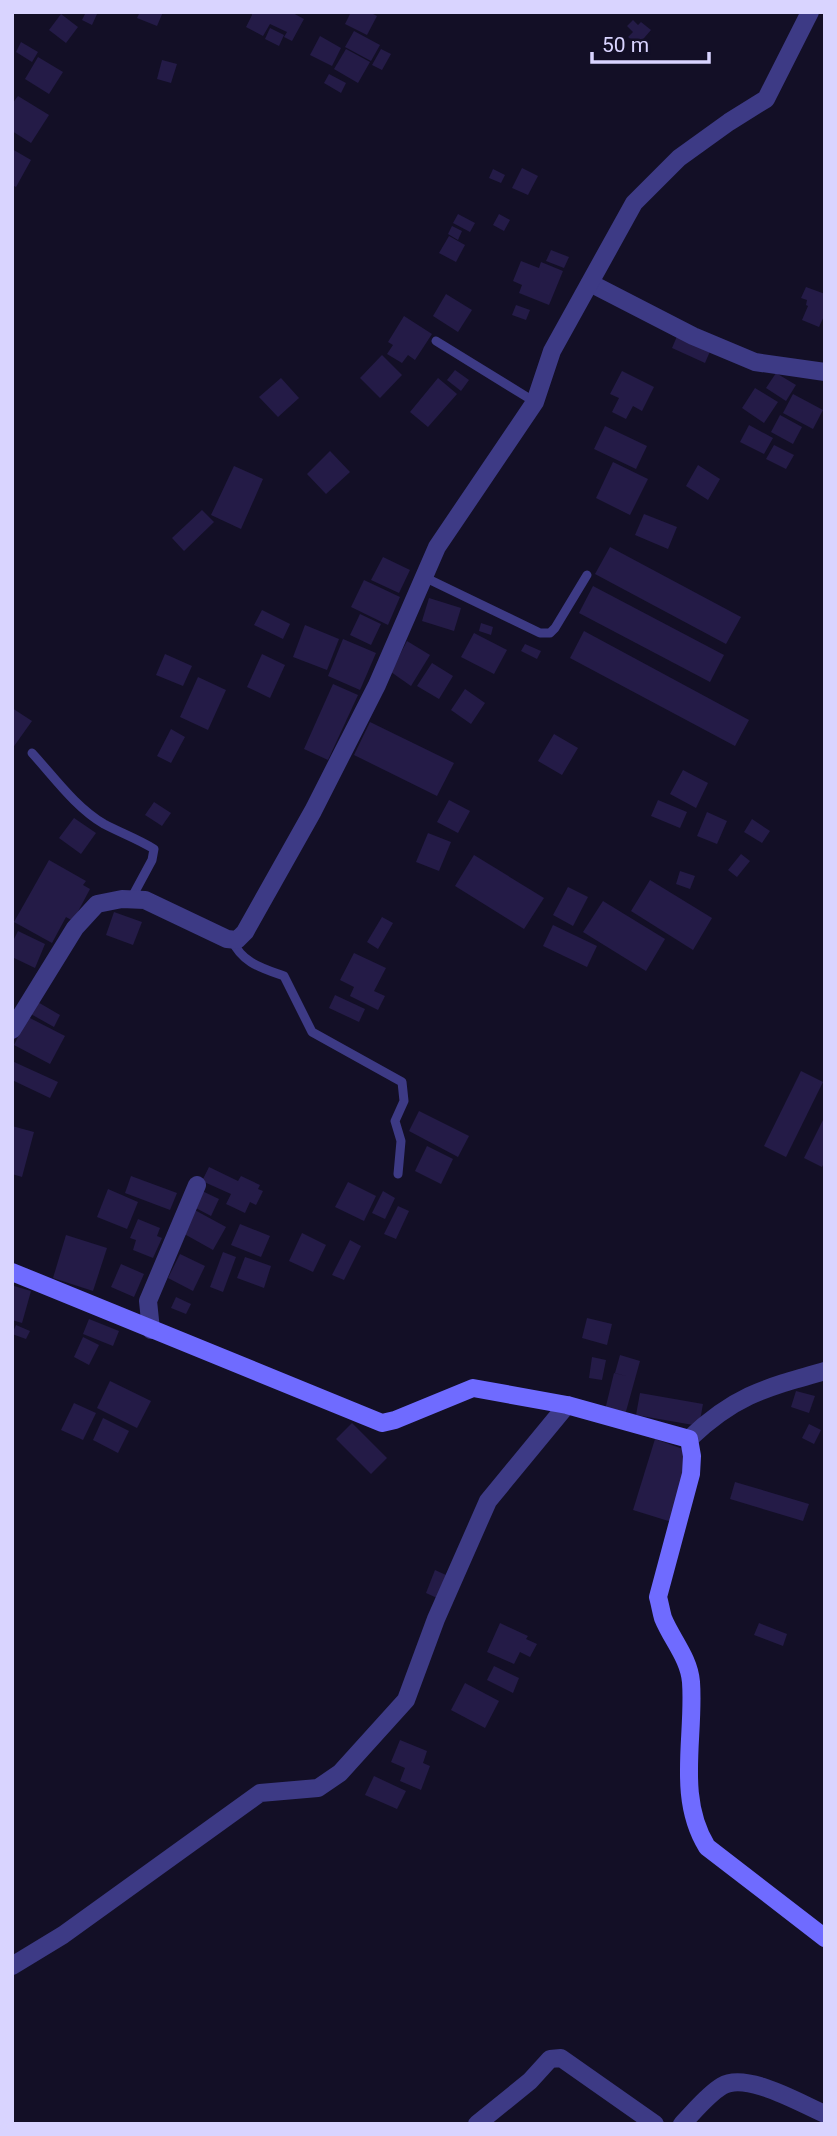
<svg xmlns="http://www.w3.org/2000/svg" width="837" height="2136" viewBox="0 0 837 2136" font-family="Roboto,sans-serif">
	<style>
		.building { fill: #241b47 }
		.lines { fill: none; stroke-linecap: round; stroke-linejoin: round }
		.lane { stroke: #3d3a85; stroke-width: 9 }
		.street { stroke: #3d3a85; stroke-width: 18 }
		.secondary { stroke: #6f6bff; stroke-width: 18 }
	</style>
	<rect width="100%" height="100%" fill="#130f26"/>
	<g class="building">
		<polygon points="86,12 97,14 92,25 82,20"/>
		<polygon points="140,12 163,12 157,26 137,18"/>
		<polygon points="251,12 291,12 304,19 292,41 284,37 287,32 270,24 263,36 246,27 252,15"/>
		<polygon points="351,12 369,12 377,16 367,35 345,24"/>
		<polygon points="61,14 78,27 66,43 49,30"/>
		<polygon points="633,20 638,25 641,22 651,30 638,45 628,37 633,32 627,26"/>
		<polygon points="270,28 284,35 279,46 265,39"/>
		<polygon points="354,31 380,45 371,61 345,47"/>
		<polygon points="320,36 341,48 332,66 310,55"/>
		<polygon points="21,42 38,52 32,62 16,52"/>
		<polygon points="346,49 370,62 358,83 334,69"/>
		<polygon points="381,49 391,54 382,70 372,65"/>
		<polygon points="38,57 63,72 49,94 25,79"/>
		<polygon points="162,60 177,64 171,83 157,79"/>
		<polygon points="329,74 346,83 341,93 324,83"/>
		<polygon points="18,96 49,115 31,143 12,131 12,104"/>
		<polygon points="12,149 31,160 16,187 12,185"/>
		<polygon points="522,168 538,176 528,195 512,188"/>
		<polygon points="493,169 505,175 501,183 489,178"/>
		<polygon points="458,214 475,223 470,232 453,223"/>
		<polygon points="499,214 510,220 504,231 493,225"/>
		<polygon points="452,226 462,231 458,240 448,234"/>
		<polygon points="449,236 465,245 456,262 439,253"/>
		<polygon points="551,250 569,257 564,268 546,261"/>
		<polygon points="521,261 539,268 541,262 563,271 549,305 519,293 522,285 513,281"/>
		<polygon points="806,287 825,294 825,314 819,327 802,320 808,306 806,305 807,300 801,298"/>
		<polygon points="446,294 472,310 458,332 433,316"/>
		<polygon points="516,305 530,310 526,320 512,315"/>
		<polygon points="404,316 432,334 415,360 408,355 402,363 387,354 393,345 388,342"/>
		<polygon points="678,334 711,349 705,363 672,348"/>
		<polygon points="382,355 402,375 380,398 360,378"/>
		<polygon points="455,370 469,380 461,391 447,380"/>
		<polygon points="622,371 654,387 642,411 633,406 626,419 612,412 619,398 610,394"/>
		<polygon points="776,373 796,385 786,401 766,388"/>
		<polygon points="281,378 299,398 278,417 259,397"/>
		<polygon points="438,378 457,394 428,427 410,412"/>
		<polygon points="755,388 778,402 764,423 742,408"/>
		<polygon points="793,394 823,410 813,429 783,413"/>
		<polygon points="780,415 802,427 793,444 771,432"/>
		<polygon points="749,425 773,438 764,454 740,442"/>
		<polygon points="605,426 647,446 636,469 594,449"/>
		<polygon points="774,445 794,455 786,469 766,459"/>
		<polygon points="330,451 350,472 326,494 307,474"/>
		<polygon points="613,462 648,479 630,515 596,498"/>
		<polygon points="698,465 720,479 708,500 686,486"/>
		<polygon points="234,466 263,479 241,529 211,515"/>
		<polygon points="202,510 214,522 184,551 172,538"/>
		<polygon points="644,514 677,527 668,549 635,535"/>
		<polygon points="610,547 741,617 726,644 595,574"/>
		<polygon points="383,557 410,570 399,593 371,580"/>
		<polygon points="364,580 400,597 388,625 351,607"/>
		<polygon points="593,586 724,655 710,682 579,613"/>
		<polygon points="429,598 461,608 454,631 422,621"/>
		<polygon points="262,610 290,624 283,639 254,625"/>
		<polygon points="360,614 381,624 371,645 350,635"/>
		<polygon points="481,623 493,627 491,635 479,631"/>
		<polygon points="305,625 339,639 327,670 293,657"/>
		<polygon points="584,631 749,720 735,746 570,658"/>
		<polygon points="474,633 507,650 494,674 461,657"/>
		<polygon points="343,639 376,653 360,690 328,676"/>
		<polygon points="407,641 430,655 411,686 391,672"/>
		<polygon points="525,644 541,651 537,659 521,651"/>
		<polygon points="165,654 192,666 183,686 156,675"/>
		<polygon points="262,654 285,665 270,698 247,687"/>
		<polygon points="432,663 453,676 439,699 417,686"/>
		<polygon points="198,677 226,690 208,730 180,717"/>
		<polygon points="333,684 358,695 328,760 304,749"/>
		<polygon points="465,689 485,703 471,724 451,710"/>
		<polygon points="12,708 32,721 12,749"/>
		<polygon points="370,722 454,763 437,796 354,755"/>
		<polygon points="171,729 185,737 171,763 157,756"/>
		<polygon points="554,734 578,748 562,775 538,761"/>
		<polygon points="683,770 708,783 696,808 670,794"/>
		<polygon points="449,800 470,811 458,833 437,822"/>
		<polygon points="658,800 687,812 680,828 651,816"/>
		<polygon points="154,802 171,813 162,826 145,815"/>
		<polygon points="707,812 727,821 717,844 697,836"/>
		<polygon points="74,818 96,833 81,854 59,838"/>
		<polygon points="752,819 770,831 762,843 744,832"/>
		<polygon points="428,833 451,842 439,871 416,862"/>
		<polygon points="741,854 750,861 737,877 728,870"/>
		<polygon points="474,855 544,898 524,929 455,886"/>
		<polygon points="49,860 86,881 83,885 90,889 73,921 66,917 52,943 14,922"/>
		<polygon points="680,871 695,876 690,889 676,884"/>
		<polygon points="650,880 712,918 693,950 631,911"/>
		<polygon points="568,887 588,897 573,926 553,915"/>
		<polygon points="603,901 665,939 646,971 583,932"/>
		<polygon points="114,912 142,922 133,945 106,935"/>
		<polygon points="382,917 393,923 378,949 367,942"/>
		<polygon points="553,925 597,946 587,967 543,946"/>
		<polygon points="18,931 45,944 35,968 12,957 12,943"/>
		<polygon points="354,953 386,968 374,991 385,996 378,1010 350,996 354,987 340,980"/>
		<polygon points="335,995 365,1009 359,1022 329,1008"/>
		<polygon points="36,1001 60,1015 54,1027 29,1013"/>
		<polygon points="28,1017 65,1036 50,1064 14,1045"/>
		<polygon points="12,1061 58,1082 50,1098 12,1080"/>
		<polygon points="801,1071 823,1082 786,1157 764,1146"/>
		<polygon points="419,1111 469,1136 458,1157 409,1131"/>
		<polygon points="825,1116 825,1161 822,1167 804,1158"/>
		<polygon points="12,1126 34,1132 22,1177 12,1174"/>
		<polygon points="427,1146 453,1159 441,1184 415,1171"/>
		<polygon points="209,1167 238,1181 241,1176 260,1185 258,1189 263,1191 256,1205 250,1202 245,1213 226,1204 231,1194 202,1181"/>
		<polygon points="131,1176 177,1193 170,1210 125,1193"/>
		<polygon points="348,1182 376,1196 364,1221 335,1207"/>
		<polygon points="108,1189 138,1202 127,1229 97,1217"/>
		<polygon points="200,1190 219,1199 211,1216 192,1206"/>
		<polygon points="383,1191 395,1198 385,1219 372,1213"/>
		<polygon points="398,1206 409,1211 396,1239 384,1234"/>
		<polygon points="191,1208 226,1227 213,1250 179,1231"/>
		<polygon points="138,1219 160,1228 157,1236 162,1238 153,1258 133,1250 136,1240 130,1238"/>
		<polygon points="240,1224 270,1236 261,1257 231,1245"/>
		<polygon points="302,1233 326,1245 313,1272 289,1261"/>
		<polygon points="66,1235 107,1248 93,1291 53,1278"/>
		<polygon points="350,1240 361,1246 344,1280 332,1275"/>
		<polygon points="223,1252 236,1257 223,1292 210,1287"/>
		<polygon points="180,1254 205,1266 193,1291 168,1278"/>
		<polygon points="245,1257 271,1266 264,1288 237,1278"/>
		<polygon points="121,1264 144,1274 134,1297 111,1287"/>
		<polygon points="14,1286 31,1291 22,1323 12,1320"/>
		<polygon points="176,1297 191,1304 186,1314 171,1308"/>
		<polygon points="587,1318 612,1324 607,1345 582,1338"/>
		<polygon points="89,1319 119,1331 113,1346 83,1334"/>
		<polygon points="16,1325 30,1331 26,1339 12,1334"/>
		<polygon points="83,1337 99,1345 89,1365 74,1357"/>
		<polygon points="620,1355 640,1361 625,1415 605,1410 614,1373 626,1376 615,1373"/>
		<polygon points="592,1357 606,1360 602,1380 589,1378"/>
		<polygon points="110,1381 151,1401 137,1428 97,1408"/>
		<polygon points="796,1391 815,1396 809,1413 791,1407"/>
		<polygon points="640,1393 703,1404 699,1426 636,1415"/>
		<polygon points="74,1403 96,1413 83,1440 61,1430"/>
		<polygon points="103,1418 129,1431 118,1453 93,1440"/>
		<polygon points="352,1423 387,1458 371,1474 336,1439"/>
		<polygon points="809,1424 821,1430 814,1444 802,1438"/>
		<polygon points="655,1439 694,1453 678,1524 633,1510"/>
		<polygon points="735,1482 809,1504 803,1521 730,1499"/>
		<polygon points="435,1570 446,1575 437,1598 426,1593"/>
		<polygon points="500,1623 528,1636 526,1639 537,1644 530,1657 520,1652 514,1664 487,1652"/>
		<polygon points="759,1623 787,1634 783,1646 754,1635"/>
		<polygon points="494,1666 519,1678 513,1693 487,1680"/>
		<polygon points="465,1683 499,1701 485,1728 451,1710"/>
		<polygon points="400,1740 427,1751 423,1763 430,1766 421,1790 400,1781 405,1768 391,1762"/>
		<polygon points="374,1776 406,1791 397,1809 365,1795"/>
	</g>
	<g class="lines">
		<g class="lane">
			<polyline points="436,341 535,402"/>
			<polyline points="424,577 540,633 550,633 555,628 587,575"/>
			<path d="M32 753C54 777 76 808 104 824 121 833 138 839 154 849L152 860 131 899"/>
			<path d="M232 940C242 963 262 968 284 976L312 1032 402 1082 404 1101 395 1121 401 1141 398 1174"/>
		</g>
		<g class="street">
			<polyline points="590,283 693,336 755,362 825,372"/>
			<polyline points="12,1030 75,928 97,904 122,899 145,900 227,939 237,940 245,932 313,811 377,685 437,547 535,402 552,351 634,203 679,158 729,122 766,99 810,12"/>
			<polyline points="151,1330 148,1301 197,1185"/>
			<path d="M689 1439C735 1395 765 1388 825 1371"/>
			<polyline points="12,1966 63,1935 260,1793 318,1788 340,1773 406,1700 436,1619 488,1501 567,1405"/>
			<polyline points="477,2124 530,2081 550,2059 561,2058 655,2124"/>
			<path d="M682 2124C694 2112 707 2095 722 2086 746 2071 801 2104 825 2114"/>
		</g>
		<path class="secondary" d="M12 1272 382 1423 395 1420 473 1388 567 1405 689 1439 692 1456 691 1474 658 1597C660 1604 661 1611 663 1618 672 1640 689 1658 691 1682 695 1737 676 1797 707 1847L825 1938"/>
	</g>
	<rect width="837" height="2136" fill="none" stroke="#d9d4ff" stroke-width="28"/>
	<path d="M592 52v10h117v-10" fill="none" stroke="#d9d4ff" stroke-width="3.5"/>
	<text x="602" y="52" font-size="21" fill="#d9d4ff" stroke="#130f26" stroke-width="5" paint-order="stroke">50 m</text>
</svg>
